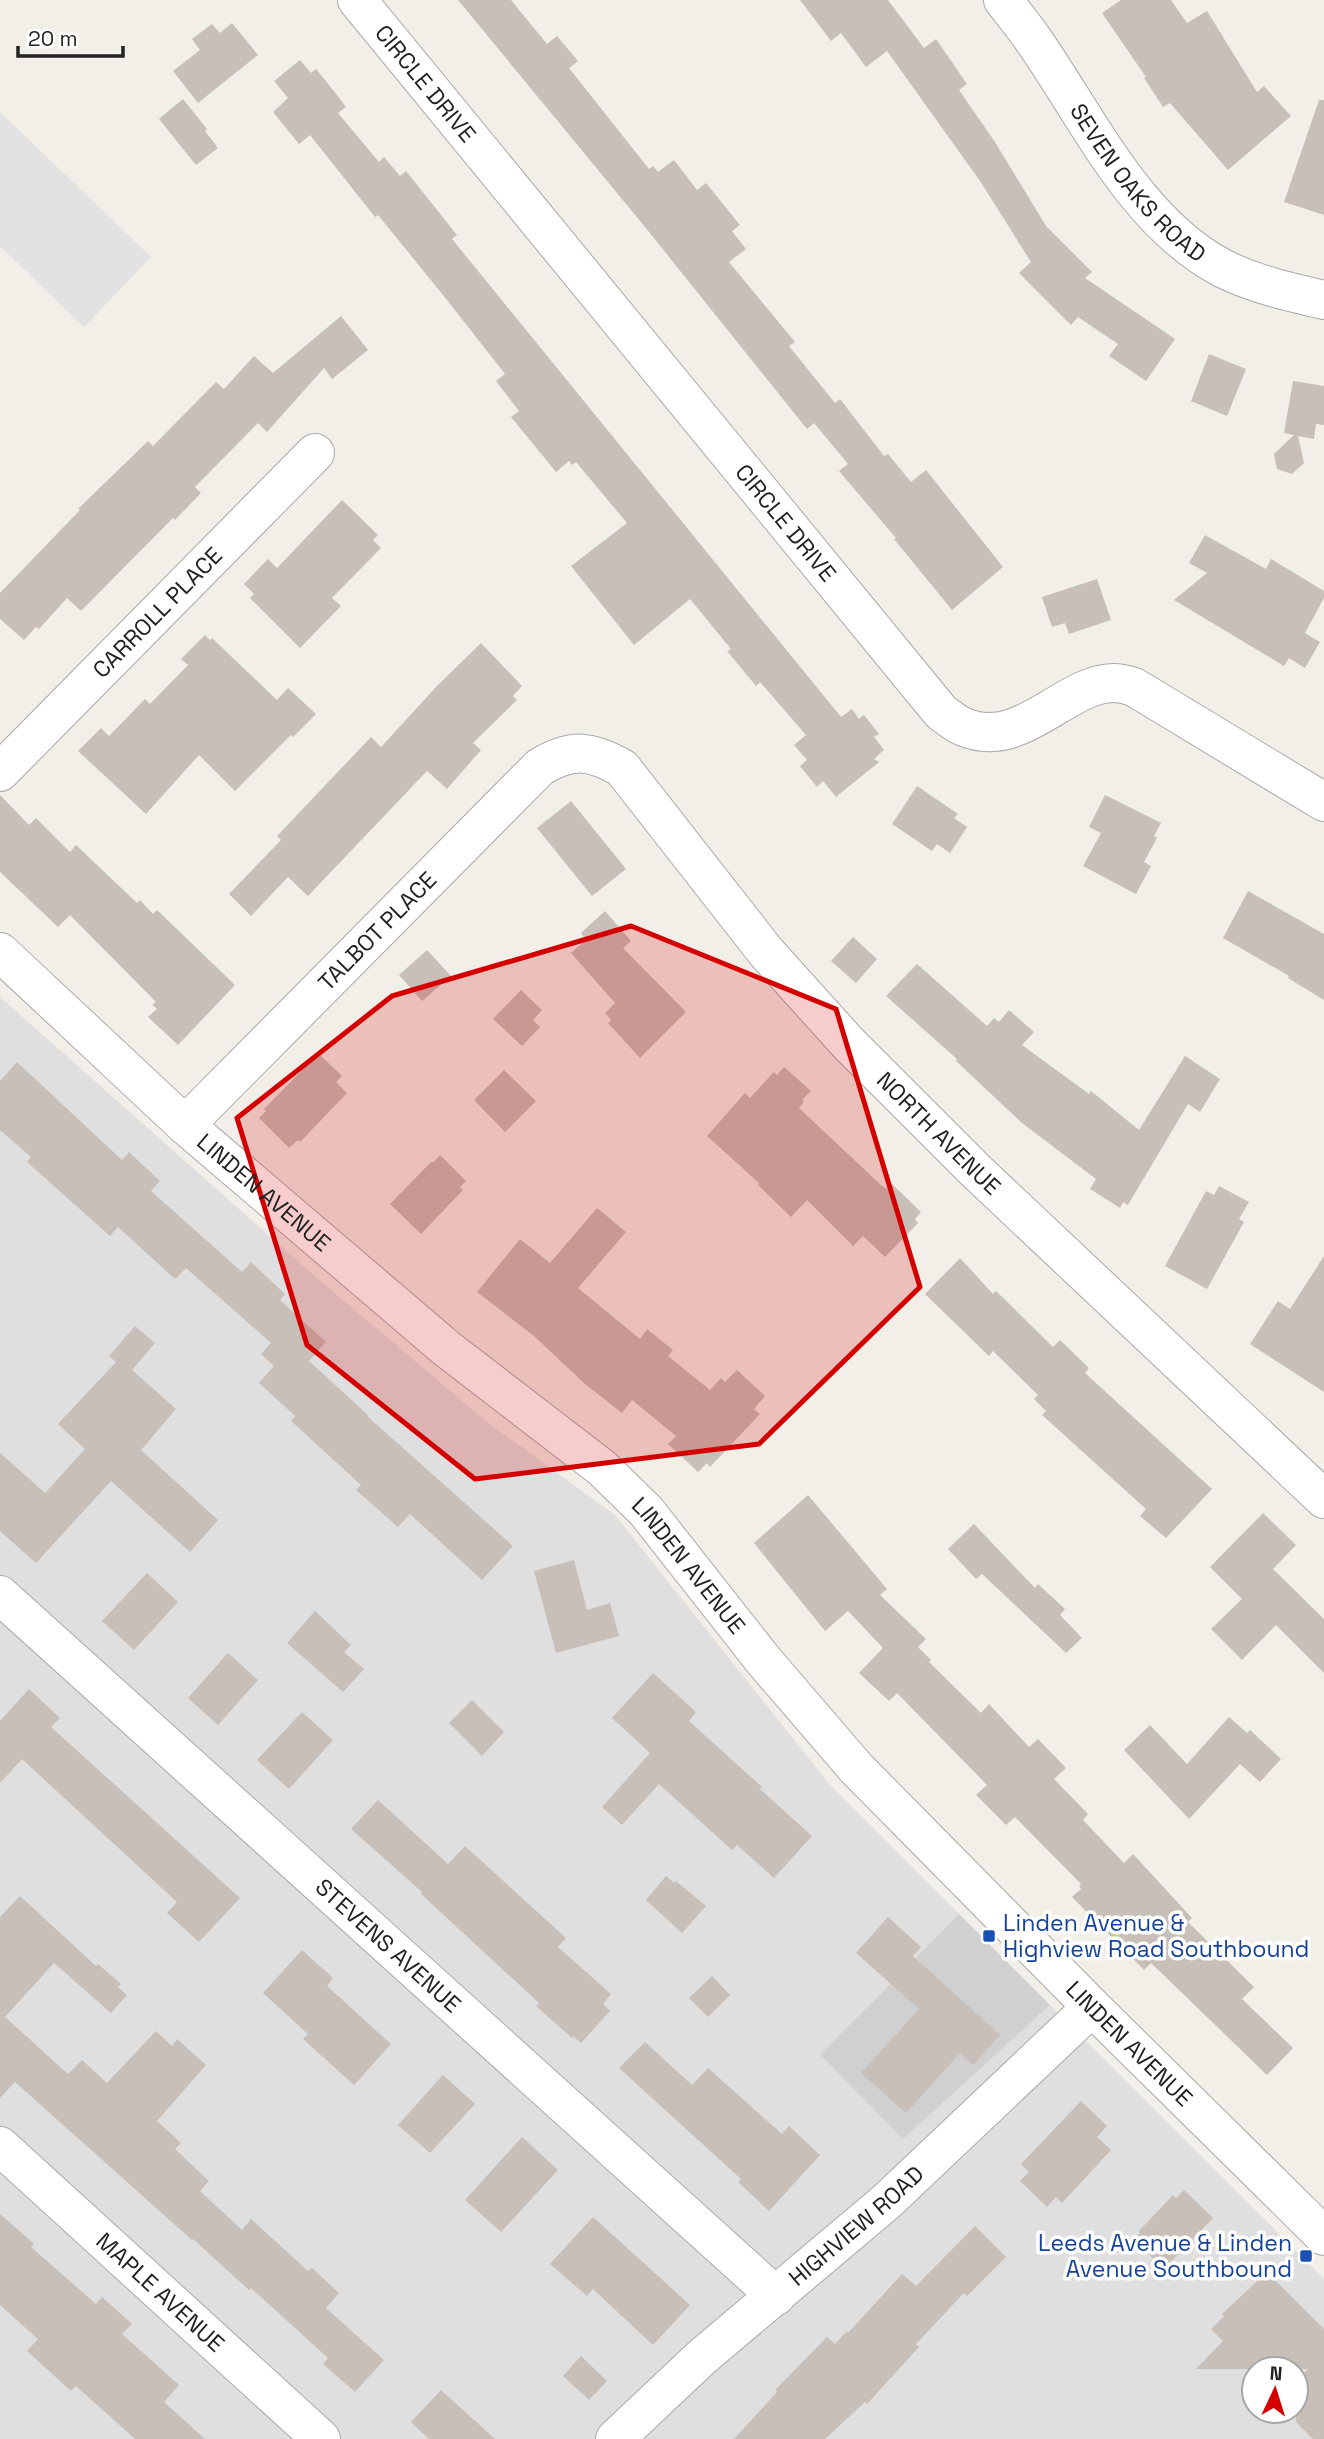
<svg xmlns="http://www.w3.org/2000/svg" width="1324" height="2439" viewBox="0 0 1324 2439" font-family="'Space Grotesk',sans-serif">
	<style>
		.residential { fill: #e0dfdf; fill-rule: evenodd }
		.religious { fill: #d0d0d0 }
		.parking { fill: #e2e2e2 }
		.building { fill: #c7bfb8 }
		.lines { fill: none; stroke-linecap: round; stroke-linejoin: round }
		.minor-casing { stroke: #a9a9a9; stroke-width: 40 }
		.tertiary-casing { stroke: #a9a9a9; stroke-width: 40 }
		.minor { stroke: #fff; stroke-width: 38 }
		.tertiary { stroke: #fff; stroke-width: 38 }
		.marked { fill: #d40000; fill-opacity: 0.2; stroke: #d40000; stroke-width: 5; stroke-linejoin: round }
		.transit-dot { fill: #1a4fb4; stroke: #fff; stroke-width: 2.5 }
		.labels { text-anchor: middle; stroke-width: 7; stroke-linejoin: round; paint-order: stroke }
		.street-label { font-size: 23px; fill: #222; stroke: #fff }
		.transit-label { font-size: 23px; fill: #164399; stroke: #fff; text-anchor: start }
	</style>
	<rect width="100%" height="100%" fill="#f2efe9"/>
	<path class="residential" d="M0 997 318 1279 487 1422 615 1515 830 1785 959 1914 820 2055 903 2138 1050 2005 1324 2279V2439H0ZM1254 2369H1296V2411H1254Z"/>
	<polygon class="religious" points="959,1914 1050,2005 903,2139 820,2055"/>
	<polygon class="parking" points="0,112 151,257 84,327 0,246"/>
	<g class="building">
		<polygon points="458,0 511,0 547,44 557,36 578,61 569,68 649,169 653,166 658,172 674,160 697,190 706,183 740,225 732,231 746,249 729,262 795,342 789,346 835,403 840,399 884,456 888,454 911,482 926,470 1003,567 952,610 894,539 896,538 839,471 848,464 814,423 807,429 645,227"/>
		<polygon points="800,0 888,0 924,48 936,39 967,84 959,90 995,142 1046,226 1092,272 1085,278 1175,339 1146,381 1109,356 1118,344 1078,317 1071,325 1019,273 1031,262 980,181 887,51 866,67 841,33 831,41"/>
		<polygon points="1121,0 1171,0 1187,23 1207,11 1257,92 1264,86 1291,116 1228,170 1170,103 1163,107 1144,78 1146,77 1102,13"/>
		<polygon points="232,23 258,55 198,103 173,71 200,50 192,39 212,24 220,33"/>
		<polygon points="300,60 311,73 316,69 337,95 346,107 338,113 379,162 384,157 400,176 406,171 457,235 452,239 841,717 852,709 859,719 864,715 879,734 874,737 884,750 874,759 879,762 836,797 823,781 817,787 800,766 807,760 794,745 806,735 760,682 756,686 727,651 731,649 690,599 634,645 571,566 627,523 576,462 572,465 569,461 556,472 511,417 519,411 496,381 505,374 447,300 378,215 375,217 310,135 299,144 273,112 288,98 274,81"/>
		<polygon points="183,99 207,129 205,131 218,148 196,165 159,119"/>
		<polygon points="1319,100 1324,100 1324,215 1284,202"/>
		<polygon points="341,316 368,350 332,379 324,368 267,432 258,423 195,487 201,493 175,520 173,518 81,611 67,598 39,629 36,627 24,640 0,619 0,593 80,510 78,509 148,441 153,446 216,382 224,389 254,356 273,373"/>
		<polygon points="1209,354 1246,369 1227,416 1191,401"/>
		<polygon points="1293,381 1324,386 1324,425 1316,424 1314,439 1298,436 1304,463 1292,474 1277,469 1274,454 1294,435 1284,433"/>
		<polygon points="342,500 378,535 373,540 381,548 332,598 341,606 300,648 250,598 254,594 244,584 268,559 277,568"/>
		<polygon points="1205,535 1266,569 1271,559 1324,591 1324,598 1305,633 1320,642 1305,668 1289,658 1284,666 1174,600 1207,573 1189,563"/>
		<polygon points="1097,579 1111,620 1069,634 1065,623 1052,627 1042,597"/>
		<polygon points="205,635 210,640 212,638 277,700 288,688 316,714 293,737 291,735 235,791 199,755 146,814 78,751 101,728 109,736 145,699 150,704 188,665 181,659"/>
		<polygon points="481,643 522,686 513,696 517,700 473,743 481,750 447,789 427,771 308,896 288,877 251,916 229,894 281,840 277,836 371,737 381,747 437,686"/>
		<polygon points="917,786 958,814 954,818 967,827 950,853 937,844 932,851 892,824"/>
		<polygon points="0,795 29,825 36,818 70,852 76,845 137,903 140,900 153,914 157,910 235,985 178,1045 148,1017 157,1009 152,1005 156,1002 70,915 58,927 0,872"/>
		<polygon points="1105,795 1161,823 1154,836 1157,838 1144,862 1151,866 1136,894 1083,866 1101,833 1089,827"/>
		<polygon points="571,801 626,869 592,896 537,828"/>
		<polygon points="1248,891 1324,934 1324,1000 1288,978 1289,976 1223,938"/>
		<polygon points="605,911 631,941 623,948 686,1012 640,1058 608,1023 611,1020 605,1013 615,1003 571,953 586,940 581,933"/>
		<polygon points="853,937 877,959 856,983 831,961"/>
		<polygon points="427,950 451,976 422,1001 399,975"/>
		<polygon points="917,964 987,1026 994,1018 999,1022 1009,1010 1034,1032 1022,1045 1089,1094 1091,1091 1139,1130 1185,1056 1220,1079 1200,1112 1188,1104 1128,1205 1123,1202 1120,1208 1090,1189 1096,1179 1022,1123 956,1061 957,1059 886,996"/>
		<polygon points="521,990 542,1010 533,1020 540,1027 522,1046 493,1019"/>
		<polygon points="320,1055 342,1076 336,1082 347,1093 300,1142 298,1140 289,1148 259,1118 266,1111 264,1109 313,1059 315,1060"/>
		<polygon points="17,1062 122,1160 129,1152 160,1181 151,1191 242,1272 251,1262 285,1294 280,1300 326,1342 309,1361 368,1415 367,1416 513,1546 482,1580 410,1514 398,1527 356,1490 361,1485 291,1421 295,1416 259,1383 274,1366 261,1354 271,1343 186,1268 175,1279 118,1227 110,1236 27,1162 31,1157 0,1130 0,1081"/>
		<polygon points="784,1067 811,1091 802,1100 804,1102 799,1108 881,1185 887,1189 892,1184 921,1212 915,1219 918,1223 885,1257 863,1236 853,1246 807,1200 791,1217 758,1185 759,1183 707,1136 745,1093 750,1098 774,1072 777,1075"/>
		<polygon points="504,1070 536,1101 505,1132 474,1100"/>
		<polygon points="440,1155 466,1181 460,1187 463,1190 421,1234 390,1204 432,1161 433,1163"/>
		<polygon points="1219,1186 1249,1202 1239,1219 1244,1222 1207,1289 1165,1266 1206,1191 1214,1195"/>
		<polygon points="597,1208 626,1232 578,1288 640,1339 647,1329 673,1350 668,1356 710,1390 721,1378 725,1382 737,1370 765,1396 754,1409 760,1414 710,1467 707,1463 698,1472 668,1444 676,1436 632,1400 622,1413 585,1384 534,1336 477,1292 520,1239 550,1263"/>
		<polygon points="1324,1256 1324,1392 1250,1344 1278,1301 1290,1309"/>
		<polygon points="960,1258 993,1294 996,1291 1053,1347 1060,1340 1089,1368 1085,1373 1212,1489 1166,1538 1140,1516 1146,1509 1042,1415 1046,1411 1034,1399 1038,1395 993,1351 989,1356 925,1294"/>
		<polygon points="135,1326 155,1343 132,1370 176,1409 141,1450 218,1520 190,1552 111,1481 36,1563 0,1531 0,1453 45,1493 85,1449 58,1424 116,1362 109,1356"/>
		<polygon points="808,1495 887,1589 880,1595 926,1639 918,1647 931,1660 929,1662 981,1713 989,1704 1029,1747 1038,1739 1066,1768 1054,1779 1088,1814 1083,1820 1124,1863 1133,1854 1192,1918 1188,1922 1254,1987 1242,1999 1293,2048 1267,2075 1151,1963 1144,1970 1072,1897 1081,1889 1079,1886 1081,1884 1015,1817 1006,1825 976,1795 987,1785 897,1693 889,1701 859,1673 883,1648 848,1611 825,1631 754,1543"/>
		<polygon points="1263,1513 1296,1545 1273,1569 1324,1619 1324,1673 1276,1625 1242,1660 1211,1629 1242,1599 1210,1567"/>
		<polygon points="974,1524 1035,1588 1038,1584 1065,1609 1060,1615 1082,1638 1066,1653 982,1574 976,1579 948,1549"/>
		<polygon points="574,1560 587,1610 610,1603 619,1636 556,1653 534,1571"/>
		<polygon points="147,1573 178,1602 134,1650 102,1621"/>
		<polygon points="315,1611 351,1645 344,1652 364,1669 343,1692 287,1643"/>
		<polygon points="228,1653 258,1680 218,1725 188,1698"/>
		<polygon points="653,1673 696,1712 689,1721 762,1787 760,1789 812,1836 774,1878 737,1845 732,1850 659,1784 622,1825 602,1807 650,1753 612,1718"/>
		<polygon points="29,1689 60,1718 51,1727 240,1898 199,1942 167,1913 177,1902 22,1759 0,1783 0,1721"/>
		<polygon points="472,1700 504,1732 482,1756 449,1723"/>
		<polygon points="302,1712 333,1740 289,1789 257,1760"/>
		<polygon points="1229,1717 1247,1733 1250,1730 1281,1759 1260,1782 1240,1764 1189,1819 1124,1750 1150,1725 1187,1764"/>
		<polygon points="378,1800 448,1864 465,1846 566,1938 558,1947 611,1994 603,2004 610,2011 581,2043 573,2036 572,2038 536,2006 539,2003 421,1894 422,1892 351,1829"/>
		<polygon points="666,1876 674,1883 676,1881 706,1906 682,1933 646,1900"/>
		<polygon points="20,1896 96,1966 98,1964 121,1984 118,1987 127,1995 111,2013 54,1963 5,2017 68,2074 82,2060 107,2083 156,2031 172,2046 177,2039 206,2065 157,2121 181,2143 175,2149 209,2181 200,2191 242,2230 251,2219 308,2271 312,2268 339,2293 326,2308 384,2360 355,2392 323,2364 328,2358 251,2288 249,2290 193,2239 192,2240 15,2082 0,2098 0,1917"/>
		<polygon points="888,1917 921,1947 913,1956 1000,2035 973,2065 960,2053 906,2113 861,2073 919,2009 856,1953"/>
		<polygon points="302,1950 333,1978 327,1986 391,2044 354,2085 303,2039 308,2034 263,1993"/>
		<polygon points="712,1976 730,1995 708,2017 689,1998"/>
		<polygon points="645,2042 692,2085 708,2068 782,2134 789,2126 820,2155 769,2211 738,2182 741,2179 619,2068"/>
		<polygon points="443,2075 475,2104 430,2153 398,2125"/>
		<polygon points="1081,2101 1107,2126 1097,2137 1111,2150 1062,2203 1056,2197 1047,2207 1020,2181 1029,2172 1021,2164"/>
		<polygon points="522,2137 558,2170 501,2232 465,2200"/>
		<polygon points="1184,2190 1213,2218 1164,2269 1134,2240 1140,2233 1139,2231 1173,2195 1176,2198"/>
		<polygon points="0,2214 34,2244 31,2247 96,2304 102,2297 132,2324 122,2334 179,2385 164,2402 205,2439 135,2439 76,2386 71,2391 27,2351 38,2339 0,2305"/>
		<polygon points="593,2217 690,2305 653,2345 593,2289 587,2296 550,2264"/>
		<polygon points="975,2226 1006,2257 967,2296 964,2293 916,2344 919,2347 867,2404 865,2402 825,2439 734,2439 777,2392 775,2390 827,2337 835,2344 847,2331 848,2333 902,2274 916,2286"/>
		<polygon points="1267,2272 1324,2329 1324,2439 1313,2439 1296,2422 1296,2382 1308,2369 1196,2369 1223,2341 1211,2329 1224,2316 1222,2314"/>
		<polygon points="581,2356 607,2381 589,2400 563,2376"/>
		<polygon points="441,2390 495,2439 429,2439 411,2422"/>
	</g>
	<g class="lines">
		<defs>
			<g id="minor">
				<path id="s1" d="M357 0 941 712C948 717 956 724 964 727 1021 751 1064 684 1113 683 1119 683 1128 685 1134 687L1324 802"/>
				<path id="s2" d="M1003 0C1013 13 1023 25 1032 38 1087 116 1134 221 1222 268 1254 284 1289 292 1324 300"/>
				<path id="s3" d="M0 772 315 453"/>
				<path id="s4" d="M185 1125 540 767C572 748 590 750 622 768L766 952 848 1043 975 1170 1324 1499"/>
				<path id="s5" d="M0 1595 776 2296"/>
				<path id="s6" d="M0 2146 321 2439"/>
				<path id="s7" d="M615 2439 702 2357 886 2202 1092 2007"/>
			</g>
			<g id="tertiary">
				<path id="s8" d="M0 952 185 1125 446 1348 602 1468 646 1511 764 1661 856 1768 1092 2007 1324 2236"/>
			</g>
		</defs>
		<use href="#minor" class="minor-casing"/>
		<use href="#tertiary" class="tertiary-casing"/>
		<use href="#minor" class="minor"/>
		<use href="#tertiary" class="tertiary"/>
	</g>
	<path class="marked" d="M631 926 836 1009 920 1287 759 1444 475 1479 307 1345 237 1118 392 996Z"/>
	<g class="transit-dot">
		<rect x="982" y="1929" width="14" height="14" rx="3.5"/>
		<rect x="1299" y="2249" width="14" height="14" rx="3.5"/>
	</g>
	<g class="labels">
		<g class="street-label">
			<text dy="8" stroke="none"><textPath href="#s1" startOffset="108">CIRCLE DRIVE</textPath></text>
			<text dy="8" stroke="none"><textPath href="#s2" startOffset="228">SEVEN OAKS ROAD</textPath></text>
			<text dy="8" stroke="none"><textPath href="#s1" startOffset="676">CIRCLE DRIVE</textPath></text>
			<text dy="8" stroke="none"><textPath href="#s3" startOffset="224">CARROLL PLACE</textPath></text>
			<text dy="8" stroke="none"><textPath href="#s4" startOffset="273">TALBOT PLACE</textPath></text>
			<text dy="8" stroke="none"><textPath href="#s4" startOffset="1076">NORTH AVENUE</textPath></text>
			<text dy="8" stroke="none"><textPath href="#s8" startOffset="357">LINDEN AVENUE</textPath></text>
			<text dy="8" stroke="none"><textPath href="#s8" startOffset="924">LINDEN AVENUE</textPath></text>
			<text dy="8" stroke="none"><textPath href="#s5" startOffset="523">STEVENS AVENUE</textPath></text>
			<text dy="8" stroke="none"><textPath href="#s8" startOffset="1575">LINDEN AVENUE</textPath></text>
			<text dy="8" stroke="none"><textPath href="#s7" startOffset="322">HIGHVIEW ROAD</textPath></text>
			<text dy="8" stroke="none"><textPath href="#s6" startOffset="217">MAPLE AVENUE</textPath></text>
		</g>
		<g class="transit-label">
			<text x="1003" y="1931">Linden Avenue &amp;<tspan x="1003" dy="26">Highview Road Southbound</tspan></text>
			<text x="1292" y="2251" text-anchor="end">Leeds Avenue &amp; Linden<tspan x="1292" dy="26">Avenue Southbound</tspan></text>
		</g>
	</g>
	<g transform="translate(1275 2390) rotate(4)"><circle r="33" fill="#ffffff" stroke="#a7a7a7" stroke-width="2"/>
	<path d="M0-5L12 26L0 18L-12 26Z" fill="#d40000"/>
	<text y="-10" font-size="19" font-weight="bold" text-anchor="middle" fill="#222222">N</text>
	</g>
	<path d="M18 46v10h105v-10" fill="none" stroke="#222222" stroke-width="3.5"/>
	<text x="28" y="46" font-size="21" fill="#222222" stroke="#ffffff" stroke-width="5" paint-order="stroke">20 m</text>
</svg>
